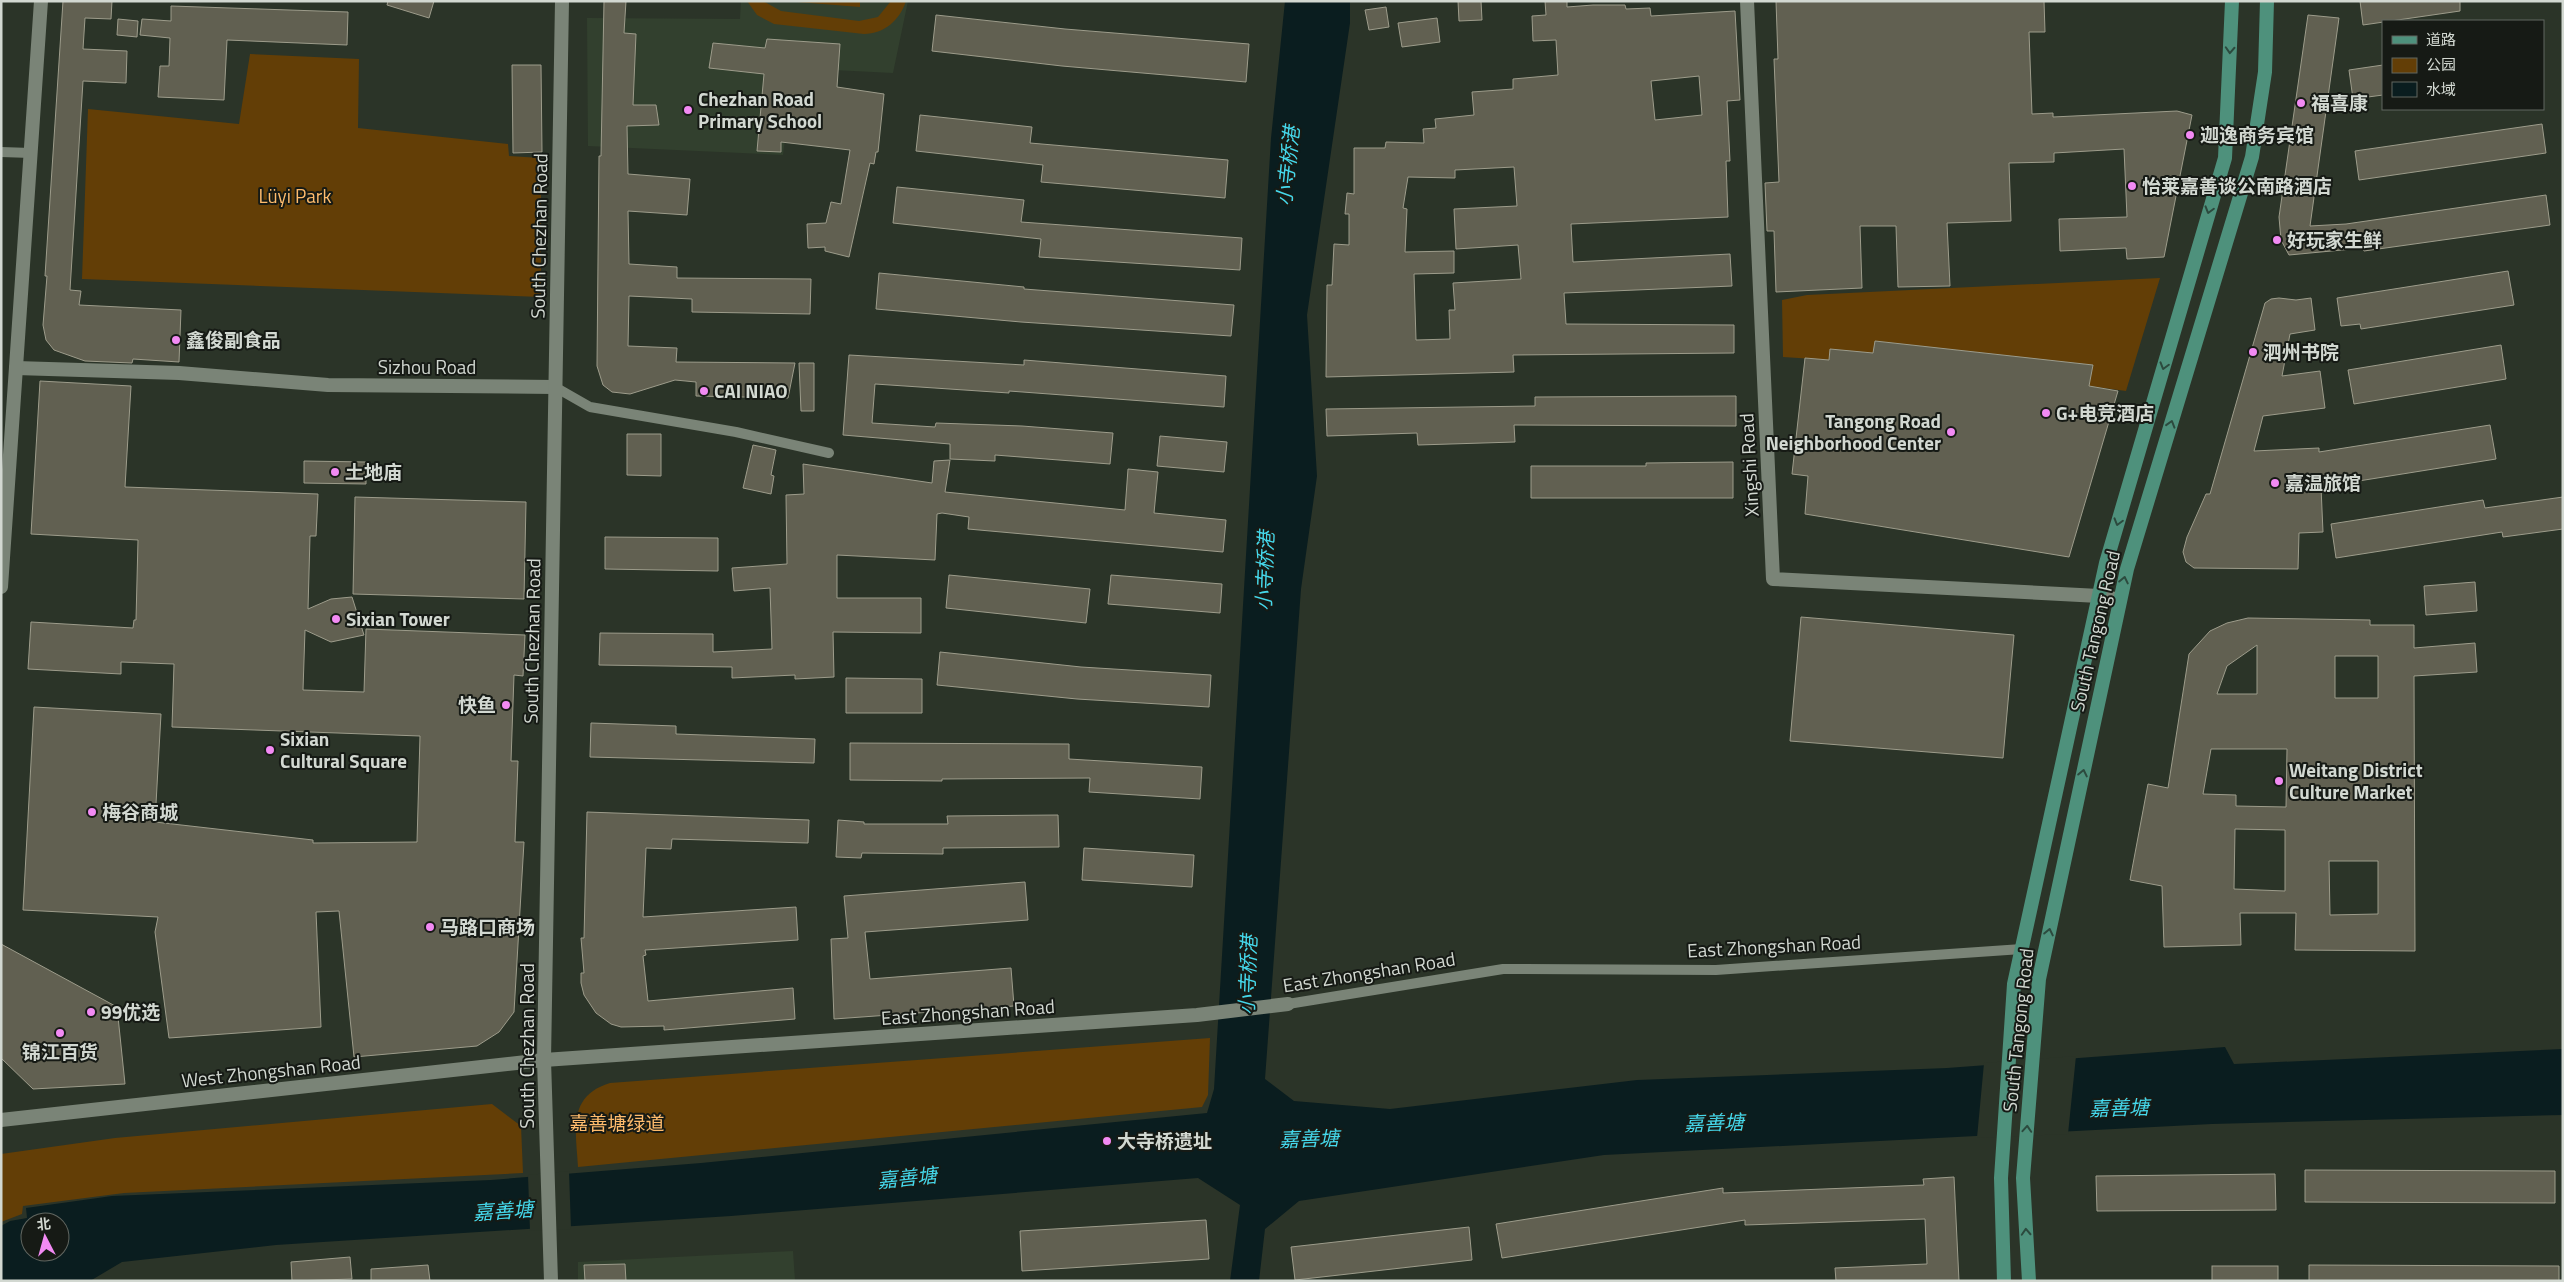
<svg xmlns="http://www.w3.org/2000/svg" width="2564" height="1282" viewBox="0 0 2564 1282" font-family="'Titillium Web','Noto Sans SC',sans-serif">
	<style>
		.built { fill: #32402e }
		.green { fill: #633e06 }
		.water { fill: #0a1d1f; fill-rule: evenodd }
		.pier { fill: #2b3428 }
		.building { fill: #616051; stroke: #9d9c8b; fill-rule: evenodd }
		.lines { fill: none; stroke-linecap: round; stroke-linejoin: round }
		.service { stroke: #7a8477; stroke-width: 10 }
		.minor { stroke: #7a8477; stroke-width: 14 }
		.tertiary { stroke: #7a8477; stroke-width: 14 }
		.primary { stroke: #4e917c; stroke-width: 14 }
		.oneway { stroke: #2c4a3e }
		.poi-dot { fill: #f28af3; stroke: #161a15; stroke-width: 2 }
		.labels { text-anchor: middle; stroke-width: 4; stroke-linejoin: round; paint-order: stroke }
		.poi-label { font-size: 19px; font-weight: bold; fill: #d2d8d1; stroke: #161a15; text-anchor: start }
		.park-label { font-size: 19px; fill: #ffbc6d; stroke: #161a15 }
		.street-label { font-size: 19px; fill: #d2d8d1; stroke: #161a15 }
		.water-label { font-size: 20px; font-style: italic; fill: #45d8eb; stroke: #161a15 }
	</style>
	<rect width="100%" height="100%" fill="#2b3428"/>
	<g class="built">
		<polygon points="741,1 908,1 893,73 794,68 783,155 588,146 587,18 740,19"/>
		<polygon points="793,1251 795,1281 578,1281 578,1262"/>
	</g>
	<g class="green">
		<path d="M747 1H763L781 11 859 21 878 17 891 1H906C900 20 884 34 864 34L774 24 757 15Z"/>
		<polygon points="785,1 860,1 860,7"/>
		<polygon points="250,54 359,59 358,128 508,144 509,156 541,158 541,297 82,279 88,109 239,124"/>
		<polygon points="2160,278 2126,391 2089,386 2093,365 1875,341 1873,353 1831,349 1829,360 1783,357 1782,300 1807,295"/>
		<path d="M1210 1038 1208 1095 1202 1107 578 1167C576 1131 567 1096 610 1083Z"/>
		<polygon points="492,1104 521,1126 523,1173 124,1193 23,1206 22,1214 1,1222 1,1154 115,1138"/>
	</g>
	<path class="water" d="M1285 1H1350V23L1307 315 1317 476 1301 589 1265 1079 1294 1101 1390 1109 1637 1080 1947 1068 2225 1047 2234 1064 2563 1049V1115L2212 1124 1604 1155 1299 1201 1265 1229 1259 1281H1230L1240 1205 1198 1178 731 1216 276 1245 122 1262 90 1281H1V1226L10 1221 27 1218 26 1208 112 1196 491 1180 701 1163 1207 1113 1214 1089 1271 138ZM30 1222H60V1252H30Z"/>
	<g class="pier">
		<polygon points="2076,1056 2068,1134 1977,1138 1984,1063"/>
		<polygon points="569,1171 571,1229 530,1231 528,1175"/>
	</g>
	<g class="building">
		<polygon points="63,1 112,1 111,19 85,18 83,49 127,51 126,83 83,81 70,290 81,291 79,305 181,310 179,362 133,359 132,363 85,361 54,350 46,340 43,325 47,276 45,276"/>
		<polygon points="388,1 434,1 429,18 387,5"/>
		<polygon points="604,1 626,1 624,33 636,34 633,105 656,105 659,125 627,126 628,174 690,179 687,215 628,211 629,264 677,267 677,278 811,279 810,314 692,312 692,299 629,296 628,346 677,348 676,362 795,363 788,398 696,396 696,382 675,380 630,394 612,392 603,385 597,366 599,156 601,156"/>
		<polygon points="1458,1 1481,1 1482,20 1459,21"/>
		<path d="M1545 1H1567V7L1593 5H1625L1626 9 1650 8 1651 16 1735 11 1740 100 1727 101 1730 161H1726L1728 217 1571 224 1573 262 1730 254 1732 286 1564 293 1566 324 1734 325V353L1513 355 1514 372 1326 377 1327 285H1332L1334 244 1349 245V214H1345L1347 193 1354 194V148H1385L1386 142 1424 143 1423 129 1436 128 1435 119 1474 115 1472 92 1513 89V79L1558 75 1556 40 1533 41 1532 16 1546 15ZM1699 76 1702 115 1655 120 1651 81ZM1514 167 1517 206 1454 209 1456 249 1518 245 1521 279 1453 283 1455 310H1449L1450 339 1416 340 1414 274 1454 273V251L1405 252 1407 209 1403 208 1408 177 1455 178V170Z"/>
		<polygon points="1776,1 2044,1 2045,32 2029,32 2032,114 2053,113 2053,117 2177,111 2192,115 2164,257 2127,259 2126,248 2060,251 2059,219 2127,217 2124,149 2054,153 2054,162 2009,163 2011,221 1947,223 1950,286 1898,287 1896,226 1860,226 1862,288 1776,292 1774,231 1767,231 1765,183 1779,182 1774,59 1778,59"/>
		<polygon points="2360,1 2460,1 2460,11 2363,25"/>
		<polygon points="171,6 348,12 347,45 227,40 224,100 158,97 160,66 169,66 170,38 140,35 142,19 171,21"/>
		<polygon points="1386,7 1389,27 1369,30 1365,10"/>
		<polygon points="936,15 1065,29 1249,44 1246,82 1062,66 932,51"/>
		<polygon points="2308,15 2339,18 2310,226 2346,224 2546,195 2550,225 2364,251 2363,248 2289,255 2281,240 2279,217"/>
		<polygon points="1437,18 1440,42 1402,47 1398,23"/>
		<polygon points="118,19 138,21 137,37 117,35"/>
		<polygon points="767,39 840,44 837,87 884,94 878,152 876,152 874,164 870,163 849,257 825,251 825,247 808,248 807,224 826,223 831,202 841,204 850,150 781,142 781,152 757,151 764,74 709,68 713,43 765,48"/>
		<polygon points="512,65 541,65 542,152 513,153"/>
		<polygon points="2383,65 2383,95 2353,99 2349,70"/>
		<polygon points="920,115 1032,127 1030,143 1228,160 1225,198 1041,182 1043,165 916,151"/>
		<polygon points="2542,124 2546,153 2359,180 2355,151"/>
		<polygon points="897,187 1024,200 1021,222 1242,238 1240,270 1039,257 1041,239 893,223"/>
		<polygon points="2508,271 2514,305 2361,329 2360,324 2341,326 2337,298"/>
		<polygon points="879,273 1024,287 1024,289 1234,305 1231,336 1021,322 876,309"/>
		<polygon points="2279,298 2296,300 2311,298 2315,330 2290,334 2282,376 2320,371 2325,408 2263,416 2254,451 2319,448 2319,452 2490,425 2496,459 2321,487 2323,532 2299,533 2298,569 2194,568 2186,562 2183,552 2187,537 2206,494 2210,494 2265,303 2271,299"/>
		<polygon points="1875,341 2093,365 2089,386 2118,391 2069,557 1805,514 1808,476 1792,474 1805,358 1829,360 1830,349 1873,353"/>
		<polygon points="2501,345 2506,379 2354,404 2348,370"/>
		<polygon points="849,355 1024,365 1024,360 1226,376 1224,407 1009,391 1009,393 875,384 872,423 935,427 936,423 1022,426 1113,433 1110,464 995,455 995,461 950,459 950,444 843,435"/>
		<polygon points="799,363 814,363 814,411 801,411"/>
		<polygon points="40,381 131,386 125,487 318,494 316,536 310,536 308,609 331,599 352,597 364,635 331,642 305,630 303,690 364,692 366,629 525,635 523,676 514,675 511,761 518,761 515,842 524,842 514,1012 499,1032 477,1046 354,1057 339,911 316,912 321,1027 169,1038 155,932 158,917 23,910 34,707 161,714 155,822 313,840 313,843 417,842 420,736 172,727 174,664 121,662 121,674 28,669 31,622 133,628 134,620 136,620 138,540 31,534"/>
		<polygon points="1736,396 1736,426 1514,425 1515,442 1418,445 1417,433 1327,436 1326,409 1535,406 1535,397"/>
		<polygon points="627,434 661,434 661,476 627,475"/>
		<polygon points="1160,436 1227,442 1224,472 1157,466"/>
		<polygon points="753,445 776,450 771,475 774,476 771,494 743,488"/>
		<polygon points="950,460 945,492 1125,510 1128,469 1158,472 1154,513 1226,520 1223,552 968,529 969,517 942,513 937,514 935,560 837,555 837,598 921,598 921,633 833,632 834,677 795,679 795,675 732,678 732,667 599,665 600,633 713,634 713,652 772,649 770,588 734,591 732,568 787,564 786,495 804,494 803,464 932,483 934,461"/>
		<polygon points="304,461 366,462 366,484 304,483"/>
		<polygon points="1733,462 1733,498 1531,498 1531,466 1646,466 1646,463"/>
		<polygon points="355,497 526,502 524,599 353,594"/>
		<polygon points="2563,497 2563,529 2503,537 2502,532 2336,558 2331,524 2483,500 2485,508"/>
		<polygon points="605,537 718,538 718,571 605,569"/>
		<polygon points="949,575 1090,589 1086,623 946,608"/>
		<polygon points="1111,575 1222,584 1220,613 1108,604"/>
		<polygon points="2475,582 2477,611 2426,615 2424,586"/>
		<polygon points="1801,617 2014,635 2003,758 1790,741"/>
		<path d="M2248 618 2370 620V625H2414V648L2475 643 2477 672 2414 676 2415 951 2295 950 2296 913H2240L2241 945 2164 947 2162 886 2130 880 2148 784 2168 788 2189 654 2210 631 2227 623ZM2257 645V694H2217L2227 666ZM2335 656H2378V698H2335ZM2211 749H2287L2286 807 2236 806V795L2203 794ZM2235 829 2285 830V891L2234 889ZM2329 861H2378V914L2330 915Z"/>
		<polygon points="940,652 1081,667 1211,675 1209,707 1077,699 937,685"/>
		<polygon points="846,678 922,679 922,713 846,713"/>
		<polygon points="591,723 676,726 676,734 815,739 814,763 590,757"/>
		<polygon points="850,743 1069,744 1069,759 1202,767 1200,799 1089,792 1090,778 942,779 942,781 850,780"/>
		<polygon points="587,812 809,820 808,843 672,839 671,849 646,848 643,917 796,907 798,940 645,950 646,955 643,956 648,1001 793,988 795,1019 664,1030 664,1026 621,1027 611,1024 596,1013 584,995 581,983 581,973 584,973 581,938 584,938"/>
		<polygon points="1058,815 1059,847 943,848 943,854 862,853 861,858 836,857 838,820 864,822 864,824 948,824 947,816"/>
		<polygon points="1084,848 1194,855 1192,887 1082,880"/>
		<polygon points="1025,882 1028,920 865,932 870,979 1011,968 1014,1006 834,1019 831,939 848,938 844,896"/>
		<polygon points="1,944 117,1007 125,1084 33,1089 1,1058"/>
		<polygon points="2305,1170 2555,1171 2555,1203 2305,1202"/>
		<polygon points="2275,1174 2276,1210 2097,1211 2096,1176"/>
		<polygon points="1954,1177 1959,1281 1836,1281 1835,1268 1927,1264 1925,1219 1745,1225 1745,1220 1502,1258 1496,1224 1723,1188 1723,1193 1924,1185 1923,1179"/>
		<polygon points="1206,1220 1209,1259 1022,1271 1020,1231"/>
		<polygon points="1469,1227 1472,1260 1295,1280 1291,1247"/>
		<polygon points="350,1257 352,1279 292,1281 291,1262"/>
		<polygon points="625,1264 626,1281 585,1281 584,1265"/>
		<polygon points="428,1265 430,1281 371,1281 371,1269"/>
		<polygon points="2309,1265 2559,1266 2559,1281 2309,1281"/>
		<rect x="2212" y="1266" width="66" height="15"/>
	</g>
	<g class="lines">
		<g class="service">
			<polyline points="1,152 31,153"/>
			<polyline points="555,387 590,407 736,432 829,453"/>
			<polyline points="1288,1004 1503,969 1716,970 2022,949"/>
		</g>
		<g class="minor">
			<polyline points="1747,1 1773,579 2099,596 2120,600"/>
			<polyline points="16,368 179,373 328,385 555,387"/>
			<polyline points="1,587 41,1"/>
			<polyline points="1,1120 544,1060 1197,1015 1288,1004"/>
		</g>
		<polyline class="tertiary" points="551,1281 544,1060 562,1"/>
		<g class="primary">
			<polyline points="2004,1281 2001,1178 2014,984 2106,563 2225,158 2232,1"/>
			<polyline points="2029,1281 2023,1178 2039,979 2127,569 2252,157 2265,72 2267,1"/>
		</g>
	</g>
	<defs><path id="oneway-chevron" d="M-2-3.5L2.5 0L-2 3.5" fill="none" stroke-width="1.6" stroke-linecap="round" stroke-linejoin="round" transform="scale(1.25)"/></defs>
	<g class="oneway">
		<use href="#oneway-chevron" transform="translate(2230 50) rotate(93)"/>
		<use href="#oneway-chevron" transform="translate(2209 210) rotate(106)"/>
		<use href="#oneway-chevron" transform="translate(2164 366) rotate(106)"/>
		<use href="#oneway-chevron" transform="translate(2171 424) rotate(-73)"/>
		<use href="#oneway-chevron" transform="translate(2118 522) rotate(106)"/>
		<use href="#oneway-chevron" transform="translate(2124 580) rotate(-78)"/>
		<use href="#oneway-chevron" transform="translate(2083 773) rotate(-78)"/>
		<use href="#oneway-chevron" transform="translate(2049 932) rotate(-78)"/>
		<use href="#oneway-chevron" transform="translate(2027 1129) rotate(-86)"/>
		<use href="#oneway-chevron" transform="translate(2026 1232) rotate(-93)"/>
	</g>
	<g class="poi-dot">
		<circle cx="2301" cy="103" r="5"/>
		<circle cx="688" cy="110" r="5"/>
		<circle cx="2190" cy="135" r="5"/>
		<circle cx="2132" cy="186" r="5"/>
		<circle cx="2277" cy="240" r="5"/>
		<circle cx="176" cy="340" r="5"/>
		<circle cx="2253" cy="352" r="5"/>
		<circle cx="704" cy="391" r="5"/>
		<circle cx="2046" cy="413" r="5"/>
		<circle cx="1951" cy="432" r="5"/>
		<circle cx="335" cy="472" r="5"/>
		<circle cx="2275" cy="483" r="5"/>
		<circle cx="336" cy="619" r="5"/>
		<circle cx="506" cy="705" r="5"/>
		<circle cx="270" cy="750" r="5"/>
		<circle cx="2279" cy="781" r="5"/>
		<circle cx="92" cy="812" r="5"/>
		<circle cx="430" cy="927" r="5"/>
		<circle cx="91" cy="1012" r="5"/>
		<circle cx="60" cy="1033" r="5"/>
		<circle cx="1107" cy="1141" r="5"/>
	</g>
	<g class="labels">
		<g class="poi-label">
			<text x="698" y="106">Chezhan Road<tspan x="698" dy="22">Primary School</tspan></text>
			<text x="2311" y="110">福喜康</text>
			<text x="2200" y="142">迦逸商务宾馆</text>
			<text x="2142" y="193">怡莱嘉善谈公南路酒店</text>
			<text x="2287" y="247">好玩家生鲜</text>
			<text x="186" y="347">鑫俊副食品</text>
			<text x="2263" y="359">泗州书院</text>
			<text x="714" y="398">CAI NIAO</text>
			<text x="2056" y="420">G+电竞酒店</text>
			<text x="1941" y="428" text-anchor="end">Tangong Road<tspan x="1941" dy="22">Neighborhood Center</tspan></text>
			<text x="345" y="479">土地庙</text>
			<text x="2285" y="490">嘉温旅馆</text>
			<text x="346" y="626">Sixian Tower</text>
			<text x="496" y="712" text-anchor="end">快鱼</text>
			<text x="280" y="746">Sixian<tspan x="280" dy="22">Cultural Square</tspan></text>
			<text x="2289" y="777">Weitang District<tspan x="2289" dy="22">Culture Market</tspan></text>
			<text x="102" y="819">梅谷商城</text>
			<text x="440" y="934">马路口商场</text>
			<text x="101" y="1019">99优选</text>
			<text x="60" y="1059" text-anchor="middle">锦江百货</text>
			<text x="1117" y="1148">大寺桥遗址</text>
		</g>
		<g class="park-label">
			<text x="295" y="203">Lüyi Park</text>
			<text x="617" y="1130">嘉善塘绿道</text>
		</g>
		<g class="street-label">
			<text transform="translate(539 236) rotate(-89)" y="7">South Chezhan Road</text>
			<text x="427" y="374">Sizhou Road</text>
			<text transform="translate(1749 465) rotate(-93)" y="7">Xingshi Road</text>
			<text transform="translate(2095 631) rotate(-77)" y="7">South Tangong Road</text>
			<text transform="translate(532 641) rotate(-89)" y="7">South Chezhan Road</text>
			<text transform="translate(1774 946) rotate(-3)" y="7">East Zhongshan Road</text>
			<text transform="translate(1369 972) rotate(-9)" y="7">East Zhongshan Road</text>
			<text transform="translate(968 1012) rotate(-4)" y="7">East Zhongshan Road</text>
			<text transform="translate(2018 1030) rotate(-84)" y="7">South Tangong Road</text>
			<text transform="translate(527 1046) rotate(-90)" y="7">South Chezhan Road</text>
			<text transform="translate(271 1071) rotate(-6)" y="7">West Zhongshan Road</text>
		</g>
		<g class="water-label">
			<text transform="translate(1288 166) rotate(-84)" y="7">小寺桥港</text>
			<text transform="translate(1265 571) rotate(-88)" y="7">小寺桥港</text>
			<text transform="translate(1248 975) rotate(-88)" y="7">小寺桥港</text>
			<text transform="translate(2119 1108) rotate(-2)" y="7">嘉善塘</text>
			<text transform="translate(1714 1123) rotate(-2)" y="7">嘉善塘</text>
			<text transform="translate(1309 1139) rotate(-2)" y="7">嘉善塘</text>
			<text transform="translate(907 1178) rotate(-6)" y="7">嘉善塘</text>
			<text transform="translate(503 1211) rotate(-4)" y="7">嘉善塘</text>
		</g>
	</g>
	<rect width="2564" height="1282" fill="none" stroke="#d2d8d1" stroke-width="5"/>
	<rect x="2382" y="20" width="162" height="90" fill="#161a15" stroke="#616660"/>
	<rect x="2392" y="36" width="25" height="8" fill="#4e917c" stroke="#616660"/>
	<text x="2426" y="45" font-size="15" fill="#d2d8d1">道路</text>
	<rect x="2392" y="58" width="25" height="15" fill="#633e06" stroke="#616660"/>
	<text x="2426" y="70" font-size="15" fill="#d2d8d1">公园</text>
	<rect x="2392" y="82" width="25" height="15" fill="#0a1d1f" stroke="#616660"/>
	<text x="2426" y="95" font-size="15" fill="#d2d8d1">水域</text>
	<g transform="translate(45 1237) rotate(354)"><circle r="24" fill="#161a15" stroke="#616660"/>
	<path d="M0-4L9 19L0 12L-9 19Z" fill="#f28af3"/>
	<text y="-8" font-size="14" font-weight="bold" text-anchor="middle" fill="#d2d8d1">北</text>
	</g>
</svg>
